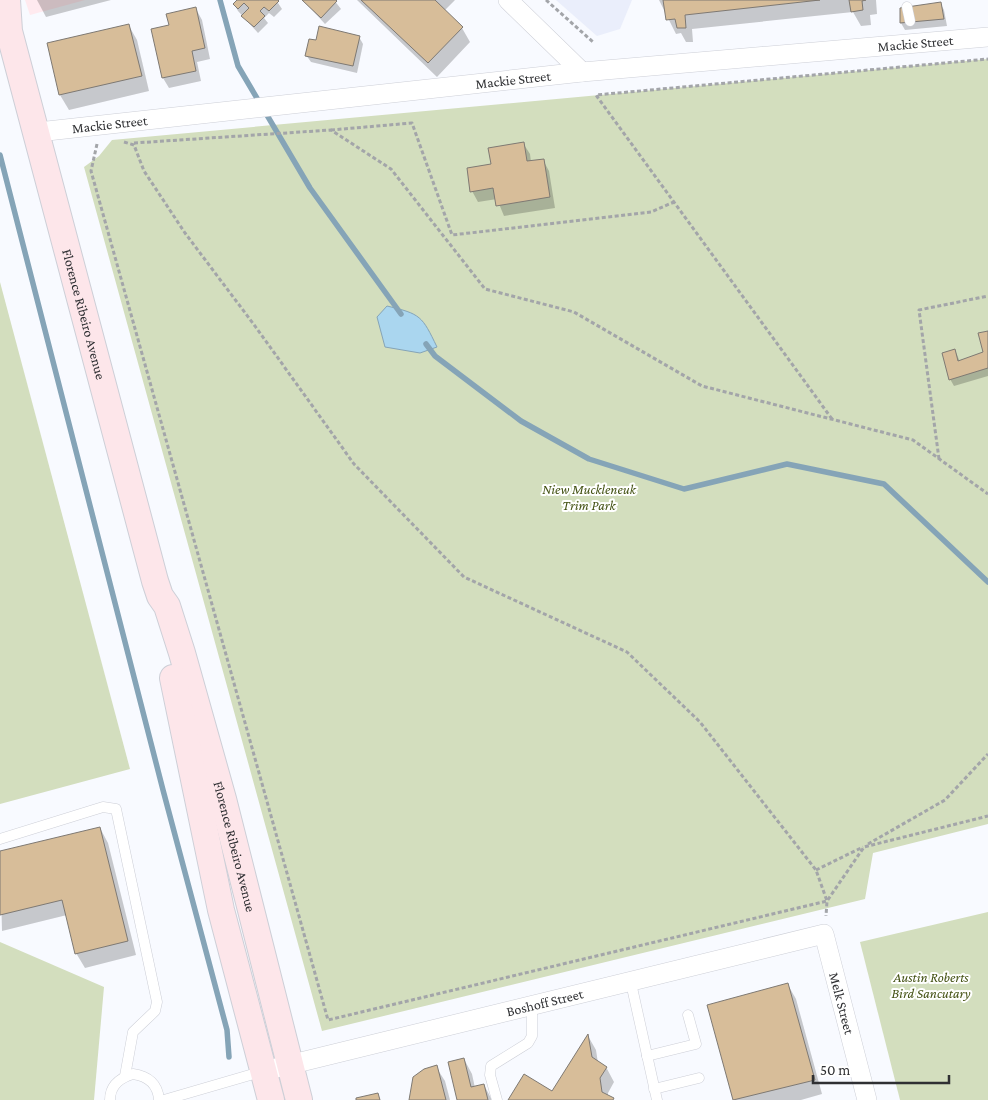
<svg xmlns="http://www.w3.org/2000/svg" width="988" height="1100" viewBox="0 0 988 1100" font-family="'Crimson Pro',serif">
	<style>
		.commercial { fill: #ffeaef }
		.built { fill: #eaeefb }
		.green { fill: #d3debe }
		.water { fill: #aad6ef; stroke: #85a4b7 }
		.shadow { fill: #0003 }
		.lines { fill: none; stroke-linecap: round; stroke-linejoin: round }
		.stream { stroke: #85a4b7; stroke-width: 5.5 }
		.building { fill: #d7bd99; stroke: #7e7973 }
		.service-casing { stroke: #cdcfd7; stroke-width: 11 }
		.minor-casing { stroke: #cdcfd7; stroke-width: 20 }
		.secondary-casing { stroke: #cdcfd7; stroke-width: 28 }
		.path { stroke: #a3a5a9; stroke-width: 3; stroke-dasharray: 4 2.5; stroke-linecap: butt }
		.service { stroke: #fff; stroke-width: 10 }
		.minor { stroke: #fff; stroke-width: 19 }
		.secondary { stroke: #fde6ea; stroke-width: 26 }
		.labels { text-anchor: middle; stroke-width: 4; stroke-linejoin: round; paint-order: stroke }
		.street-label { font-size: 14px; fill: #2f3033; stroke: #fff }
		.park-label { font-size: 14px; font-style: italic; fill: #445214; stroke: #fff }
	</style>
	<rect width="100%" height="100%" fill="#f8faff"/>
	<polygon class="commercial" points="25,0 85,0 30,15"/>
	<polygon class="built" points="556,0 632,0 620,29 597,36"/>
	<g class="green">
		<polygon points="988,59 988,824 873,853 865,899 322,1031 84,167 99,156 112,140"/>
		<polygon points="0,282 130,769 0,804"/>
		<polygon points="988,912 988,1100 900,1100 860,942"/>
		<polygon points="0,942 104,987 94,1100 0,1100"/>
	</g>
	<path class="water" d="M387 306C421 314 422 316 437 347L420 353 385 347 377 317Z"/>
	<g class="shadow">
		<polygon points="37,0 111,0 46,17"/>
		<polygon points="238,0 276,0 282,9 274,17 269,13 264,18 268,23 258,33 238,11 234,4"/>
		<polygon points="303,0 334,0 341,9 325,24"/>
		<polygon points="357,0 455,0 444,11 462,28 470,42 437,77"/>
		<polygon points="659,0 876,0 877,14 870,15 871,25 861,26 853,12 692,29 693,42 686,42 681,33 676,34"/>
		<polygon points="940,3 944,10 947,26 905,30 901,23 901,9"/>
		<polygon points="196,9 202,20 210,59 197,62 201,81 169,88 163,78 171,26"/>
		<polygon points="129,26 137,40 149,91 69,110 60,95 48,44"/>
		<polygon points="359,37 363,44 357,73 311,62 306,55 316,42"/>
		<polygon points="523,143 530,154 531,162 543,160 549,171 555,208 504,216 497,199 478,202 472,191"/>
		<polygon points="988,332 988,376 954,386 950,379 955,350 960,362 984,353"/>
		<polygon points="100,828 108,843 136,955 85,968 76,953 67,915 2,931 0,852"/>
		<polygon points="788,985 796,999 822,1094 801,1100 735,1100 709,1006"/>
		<polygon points="588,1036 596,1050 598,1063 606,1067 614,1082 608,1093 608,1096 613,1100 510,1100 553,1093"/>
		<polygon points="464,1059 472,1074 475,1088 484,1085 492,1100 459,1100"/>
		<polygon points="436,1067 445,1081 450,1100 410,1100"/>
	</g>
	<g class="lines">
		<g class="stream">
			<polyline points="220,0 238,66 310,188 401,314"/>
			<polyline points="0,155 163,790 227,1030 229,1057"/>
			<polyline points="426,344 435,356 521,421 589,459 684,489 787,464 884,484 988,582"/>
		</g>
	</g>
	<g class="building">
		<polygon points="237,0 278,0 279,1 269,11 264,7 260,11 265,16 254,27 241,16 249,8 244,3 238,9 233,4"/>
		<polygon points="302,0 336,0 337,1 321,18"/>
		<polygon points="361,0 435,0 463,27 428,63"/>
		<polygon points="663,0 820,0 685,15 686,28 677,28 675,19 666,20"/>
		<polygon points="849,0 866,0 862,1 863,10 851,12"/>
		<polygon points="941,2 944,19 900,23 900,8"/>
		<polygon points="196,7 205,48 192,51 196,71 162,78 151,29 169,25 166,14"/>
		<polygon points="129,24 142,76 59,95 47,43"/>
		<polygon points="319,26 360,36 353,66 305,56 309,39 316,40"/>
		<polygon points="524,142 527,161 544,159 550,197 496,206 493,188 470,192 467,168 491,164 488,148"/>
		<polygon points="988,331 988,368 949,380 942,353 955,349 958,361 983,352 978,333"/>
		<polygon points="100,827 128,941 75,954 62,900 0,915 0,851"/>
		<polygon points="788,983 815,1080 733,1100 707,1005"/>
		<polygon points="588,1034 592,1057 607,1067 600,1078 602,1092 614,1098 613,1100 508,1100 524,1074 552,1091"/>
		<polygon points="464,1058 471,1087 484,1084 488,1100 457,1100 448,1062"/>
		<polygon points="437,1065 446,1100 409,1100 413,1077 424,1069"/>
		<polygon points="378,1093 380,1100 356,1100 356,1098"/>
	</g>
	<g class="lines">
		<defs>
			<g id="service">
				<polyline points="907,7 910,21"/>
				<polyline points="0,839 103,807 116,809 157,1002 155,1011 133,1032 125,1076"/>
				<polyline points="631,983 657,1100"/>
				<polyline points="647,1056 696,1044 688,1015"/>
				<polyline points="654,1089 699,1078"/>
				<path d="M110 1100C110 1085 120 1078 133 1074 148 1076 158 1084 159 1100"/>
				<polyline points="164,1100 264,1071"/>
				<polyline points="497,1100 490,1075 491,1066 528,1043 532,1036 532,1007"/>
			</g>
			<g id="minor">
				<polyline points="508,0 582,72"/>
				<path id="s1" d="M38 132 582 72 988 37"/>
				<path id="s2" d="M264 1071 824 934 867 1100"/>
			</g>
			<g id="secondary">
				<path id="s3" d="M7 0 9 31 155 581 160 596 167 606 182 653 223 799 299 1100"/>
				<polyline points="173,678 221,910 271,1100"/>
			</g>
		</defs>
		<use href="#service" class="service-casing"/>
		<use href="#minor" class="minor-casing"/>
		<use href="#secondary" class="secondary-casing"/>
		<g class="path">
			<polyline points="546,0 593,42"/>
			<polyline points="331,130 412,123 452,235 651,212 674,202"/>
			<polyline points="124,142 134,145 144,171 185,233 255,326 354,464 464,577 627,652 700,722 816,870 827,901 826,916"/>
			<polyline points="134,143 331,130 391,169 485,289 574,312 702,386 913,440 988,494"/>
			<polyline points="97,144 91,171 328,1020 827,901 864,847 988,816"/>
			<polyline points="832,419 596,95 988,59"/>
			<polyline points="939,459 919,310 988,296"/>
			<polyline points="868,844 945,800 988,754"/>
			<polyline points="816,870 863,847"/>
		</g>
		<use href="#service" class="service"/>
		<use href="#minor" class="minor"/>
		<use href="#secondary" class="secondary"/>
	</g>
	<g class="labels">
		<g class="street-label">
			<text dy="5" stroke="none"><textPath href="#s1" startOffset="882">Mackie Street</textPath></text>
			<text dy="5" stroke="none"><textPath href="#s1" startOffset="478">Mackie Street</textPath></text>
			<text dy="5" stroke="none"><textPath href="#s1" startOffset="72">Mackie Street</textPath></text>
			<text dy="5" stroke="none"><textPath href="#s3" startOffset="324">Florence Ribeiro Avenue</textPath></text>
			<text dy="5" stroke="none"><textPath href="#s3" startOffset="878">Florence Ribeiro Avenue</textPath></text>
			<text dy="5" stroke="none"><textPath href="#s2" startOffset="648">Melk Street</textPath></text>
			<text dy="5" stroke="none"><textPath href="#s2" startOffset="289">Boshoff Street</textPath></text>
		</g>
		<g class="park-label">
			<text x="589" y="494">Niew Muckleneuk<tspan x="589" dy="16">Trim Park</tspan></text>
			<text x="931" y="982">Austin Roberts<tspan x="931" dy="16">Bird Sancutary</tspan></text>
		</g>
	</g>
	<path d="M813 1075v8h136v-8" fill="none" stroke="#2f3033" stroke-width="2.5"/>
	<text x="820" y="1075" font-size="15" fill="#2f3033" stroke="#ffffff" stroke-width="4" paint-order="stroke">50 m</text>
</svg>
